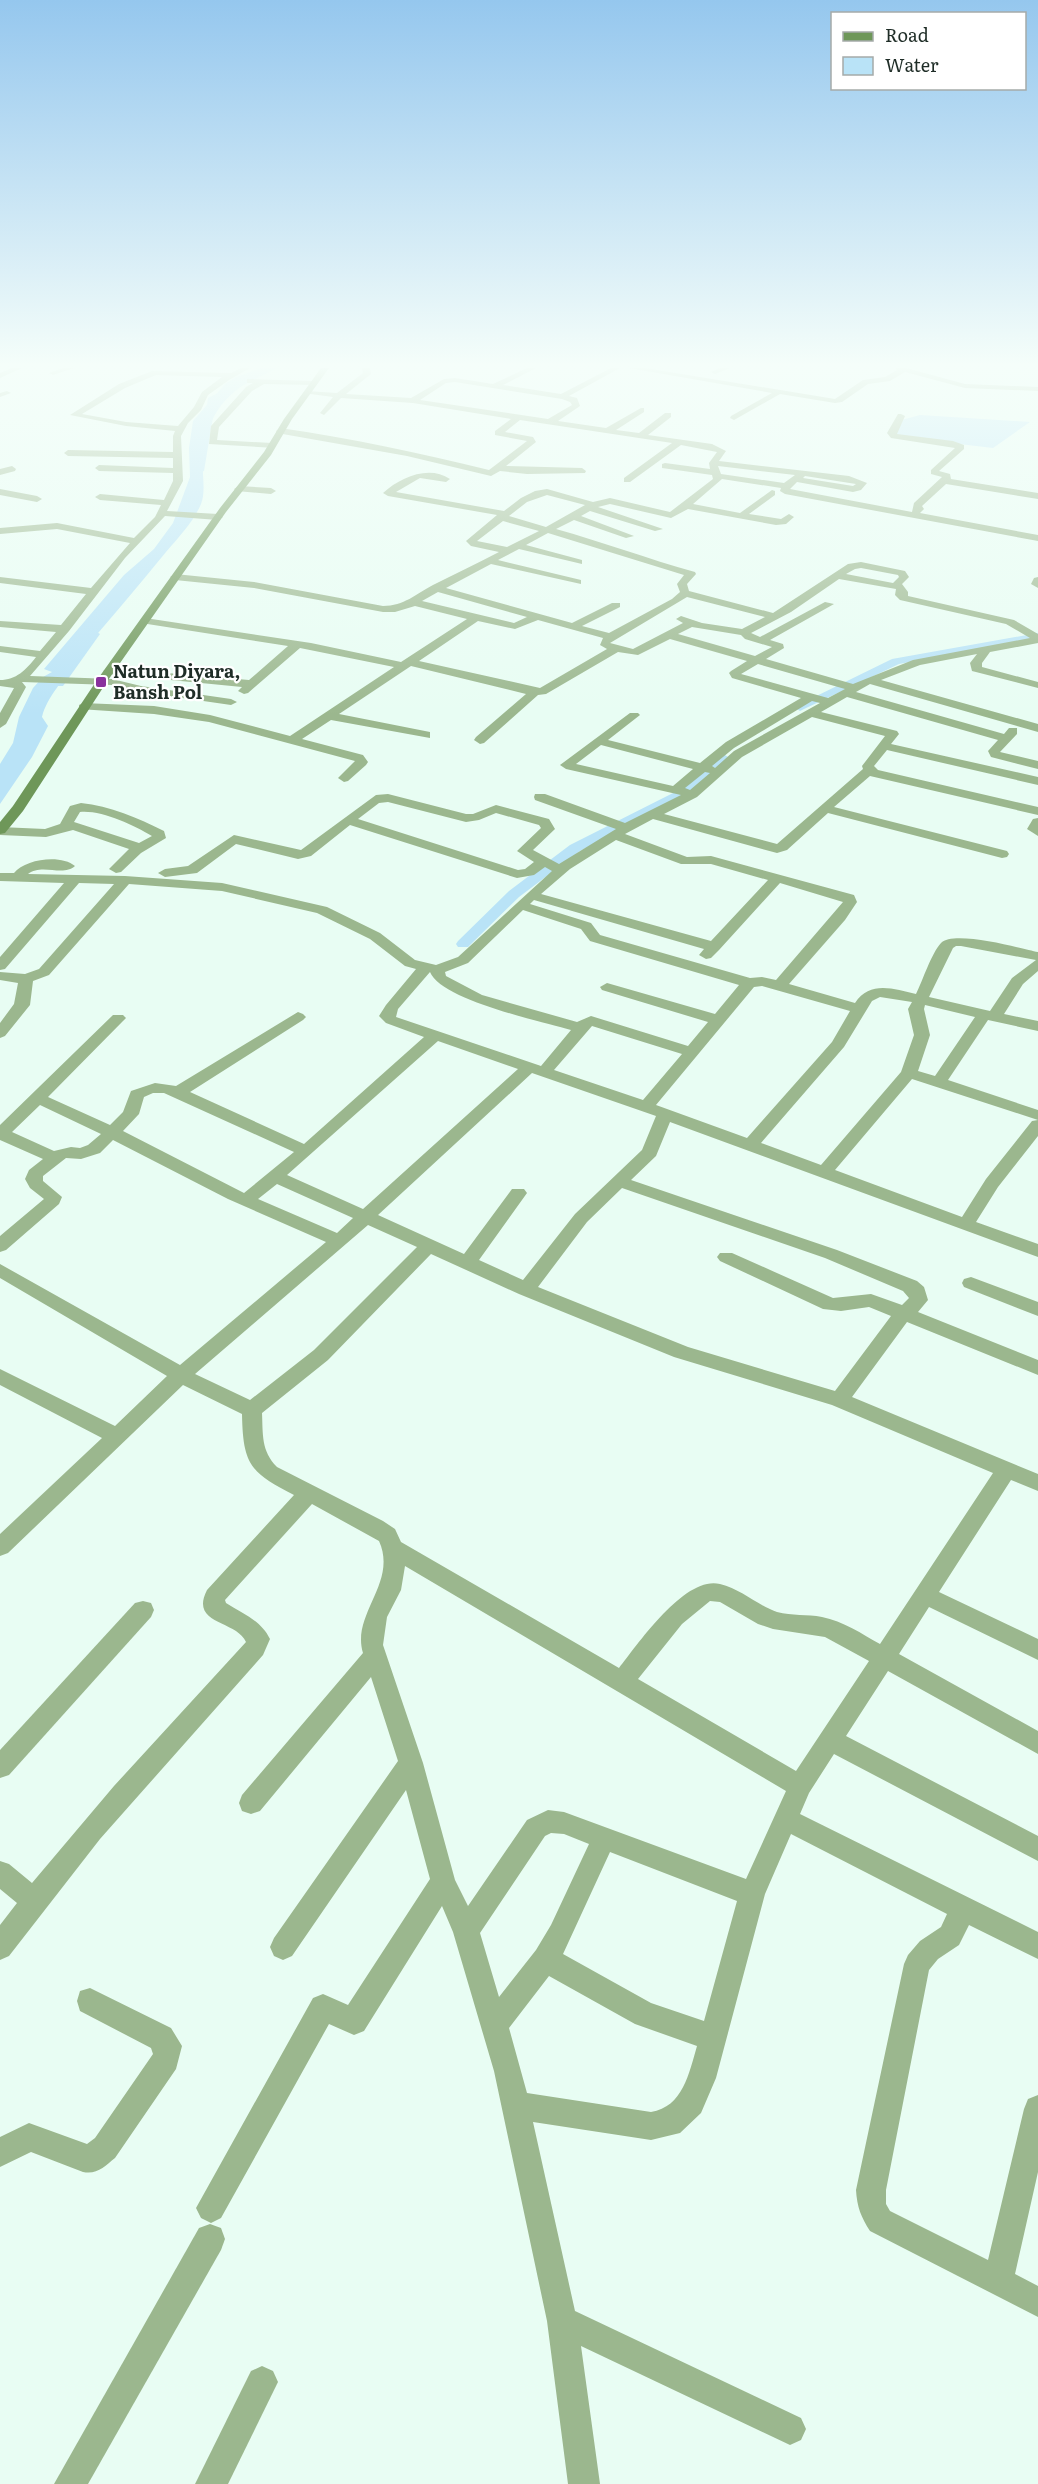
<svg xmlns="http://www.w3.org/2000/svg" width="1038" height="2484" viewBox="0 0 1038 2484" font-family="Literata,serif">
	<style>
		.water { fill: #b9e3f7 }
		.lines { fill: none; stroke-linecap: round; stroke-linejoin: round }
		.canal { fill: #b9e3f7; fill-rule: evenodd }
		.street { fill: #9bb78e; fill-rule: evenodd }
		.secondary { fill: #6e9759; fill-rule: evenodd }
		.poi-dot { fill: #89319d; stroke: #fff; stroke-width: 2 }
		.labels { text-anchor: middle; stroke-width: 4.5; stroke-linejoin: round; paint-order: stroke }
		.far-poi-label { font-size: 18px; font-weight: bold; fill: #1f2d27; stroke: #fff; text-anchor: start }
	</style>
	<rect width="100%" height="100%" fill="#e8fdf3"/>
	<g class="water">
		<path d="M261 368H274C228 390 206 410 203 463 202 476 206 491 201 504 194 521 178 538 166 552 136 589 105 625 75 660 65 680 47 696 42 717L48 726 32 757 0 804V764L13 743 19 717 33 688 43 677 52 672 44 669 124 575 154 549 173 523 190 477 189 448 193 421 225 384 234 378Z"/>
		<polygon points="920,415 1030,422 993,448 892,436 898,421"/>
	</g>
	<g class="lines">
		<g class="canal">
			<polygon points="268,368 277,368 216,399 204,471 197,473 208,398"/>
			<polygon points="95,631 100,634 63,686 55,686 55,682 91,632"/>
			<polygon points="1038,633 1038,639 899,664 804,709 800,711 794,707 892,659"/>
			<polygon points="722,753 728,757 726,760 689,795 580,851 519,897 468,947 458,947 456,944 458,941 509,891 570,845 681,789 718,754"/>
		</g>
		<g class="street">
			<polygon points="12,368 22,368 0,378 0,373"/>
			<polygon points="63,368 74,368 53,375 49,373"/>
			<path d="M241 368H250L229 380 208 395 201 410 188 423 181 436 183 481 167 511 218 514 223 517 218 520 165 516 125 558 69 631 30 676 112 679 141 686 231 699 237 702 231 705 141 692 112 685 22 682 26 687 6 724 0 728V713L14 688 0 686V680C16 680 26 670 36 657L0 652V646L40 651 56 632 0 627V621L61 625 86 594 0 583V577L91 588 130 543 57 529 0 534V528L57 523 134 538 155 517 161 505 100 500 95 497 100 494 164 500 173 481V473L99 471 95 468 99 465 173 468V458L68 456 64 453 68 450 173 452V436L175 431 126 426 70 415 119 384 152 371 231 373ZM156 375 222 377 202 392 194 407 178 426 126 422 82 414 125 388Z"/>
			<path d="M362 368H370L371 374 346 394 411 398 444 379 455 378 493 384 527 368H536L503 385 561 394 611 368H620L569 396 577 398 580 406 558 421 606 428 641 408H644V412L616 430 639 433 665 413H671V417L648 435 712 444 726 451 719 461 849 476 867 483 861 490 853 492 797 482 790 489 912 512 914 503 942 477 931 474V470L955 448 891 438 887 433 898 414H901L905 416 897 434 953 441 964 445V449L939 471 950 474 951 479 1038 493V499L946 484 922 506 924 509 920 513 1038 535V541L785 494 780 491 781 488 722 479 693 504 740 513 772 490 775 491V495L749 514 781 519 789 514 794 517 786 524 776 525 688 509 671 518 610 504 598 507 663 529 655 531 590 511 581 516 634 536 626 538 574 520 556 529C603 542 648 559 695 572L696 574 687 584 689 591 773 613 848 564 861 562 905 571 909 577 902 584 908 592V596L1014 620 1038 634V643L990 652 982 663V667L1038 682V688L972 671 970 663 977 654 920 665 881 680 1038 724V732L870 684 856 692 1004 734 1009 728H1017V734L1000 752 1038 761V769L991 757 988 751 998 740 847 697 821 712 897 731 899 734 891 744 1038 777V785L887 750 874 766 878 770 1038 807V815L870 776 834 807 1007 851 1009 854 1007 857 1002 858 828 813 787 850 777 853 653 819 625 834 687 857 711 856 854 895 857 902 845 920 789 984 855 1003C870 980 894 989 916 994 923 980 931 954 941 943 954 930 1019 948 1038 952V971L1023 984 1004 1014 1038 1021V1031L988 1020 948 1080 1038 1110V1136L998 1187 976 1222 1038 1244V1257L670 1122 656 1156 631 1180 837 1250 917 1281 924 1287 928 1300 918 1312 1038 1360V1375L907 1322 852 1397 1038 1474V1491L1011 1480 939 1592 1038 1639V1660L929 1607 899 1654 1038 1731V1754L888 1671 846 1736 1038 1836V1861L834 1754 809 1793 800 1814 1038 1932V1959L969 1925 959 1945 938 1959 929 1970 886 2190V2204L890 2211 988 2260 1024 2109 1028 2099 1038 2095V2172L1015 2274 1038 2286V2317L870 2231C861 2217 857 2207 856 2190L904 1964 908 1955 920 1941 941 1927 947 1914 791 1834 765 1894 716 2078 701 2113 680 2133 651 2140 533 2122 575 2311 801 2418 806 2429 801 2440 790 2445 581 2346 600 2484H568L547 2321 494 2071 453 1932 442 1906 364 2031 354 2035 329 2024 221 2218 211 2223 201 2218 196 2208 313 1998 323 1994 348 2005 430 1879 406 1790 292 1956 283 1960 274 1956 270 1947 274 1938 398 1761 371 1677 260 1811 251 1814 242 1811 239 1803 242 1795 363 1653C351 1614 398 1583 379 1541L312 1504 225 1600 226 1603C243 1614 261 1620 270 1639L263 1655 100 1839 9 1956 0 1960V1925L17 1903 0 1889V1861L9 1864 32 1883 114 1786 246 1642C237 1620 189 1625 207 1590L294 1495C250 1472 243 1465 242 1414L183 1385 8 1553 0 1556V1534L102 1438 0 1385V1369L115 1426 167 1376 0 1278V1264L180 1365 326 1242 228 1199 113 1140 100 1153 81 1159 66 1158 43 1176V1181L62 1197 59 1204 6 1250 0 1252V1236L44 1199 30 1188 25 1179 29 1170 43 1159 0 1140V1125L113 1015H123L126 1018 123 1021 48 1097 110 1125 123 1112 131 1091 155 1083 176 1086 298 1012 303 1014 306 1017 303 1020 190 1092 304 1144 424 1037 386 1023 379 1016 386 1005 416 969 405 966 370 939 317 913 222 891 129 884 49 975 33 981 30 1005 5 1036 0 1038V1023L14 1004 18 983 0 980V972L25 974 39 969 114 884 79 883 5 969 0 970V957L64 883 0 881V873H14C25 859 61 854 75 866 63 877 42 863 28 874L125 876 222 883 327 907 380 933 415 960 436 965 458 957 552 871 545 867 534 875 517 878 350 825 311 856 298 859 236 844 197 873 165 877 158 873 165 869 188 866 234 835 301 850 376 795 388 794 466 814H473L496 805 549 819 555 829 533 850 559 864 616 829 535 800 534 797 535 794H545L625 823 681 795 566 769 560 765 630 713H638L640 715 608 740 700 763 726 742 801 698 732 678 729 673 731 671 747 661 670 639 638 655 618 652 546 694 538 695 484 743 480 744 474 740 476 737 526 694 411 666 339 714 430 732V738L331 720 302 739 363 755 368 762 366 765 348 781 344 782 338 778 355 761 209 722 154 714 79 709V705L83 703 154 706 210 715 290 736 394 667 300 648 248 693 244 694 238 691 242 687 109 674 103 671 109 668 249 680 288 646 141 623 140 621 145 618 311 643 401 662 467 619 415 606 395 612H383L254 588 175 580 170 577 175 574 254 582 383 606C404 606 416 594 433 585 455 574 478 563 499 552L471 546 466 541 497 515 388 496 383 493C401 477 429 465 450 479L446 482 420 478 396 492 504 511 521 498 535 491 547 489 593 502 610 498 670 512 713 479 712 475 662 468V464L665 463 710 469 709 463 717 452 681 445 630 482H624V478L672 443 520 420 505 432 533 437 536 442 506 466 582 468 586 471 585 473 527 474 500 471 491 476 407 456 277 433 276 431 280 428C351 438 420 453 489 470L527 441 495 435V431L511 419 413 403 341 398 324 415 320 413 333 397 303 393 307 391 337 393 363 373ZM455 382 562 399 570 402 572 405 548 419 420 400 446 383ZM718 466 795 475 784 483 721 474ZM805 476 856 484 853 486 803 478ZM547 495 585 505 546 527 509 516 527 502ZM503 521 539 531 507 547 477 541ZM548 533 684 575 677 584 680 592 672 599 609 633 582 626 620 607V603H612L572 623 446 588 491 564 581 584V580L498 560 519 549 582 564V560L526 545ZM861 568 898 575 899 577 893 583 846 574 855 569ZM839 579 896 589 895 595 900 600 1006 624 1030 638 913 660 853 684 766 659 784 648 783 644 770 640 834 604 825 602 760 637 751 633 791 612ZM438 592 527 617 514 623 422 601ZM687 597 765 617 742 629 702 623 681 616 676 619 683 623 633 649 610 643ZM538 620 603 638 600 645 607 649 540 688 419 661 478 621 515 629ZM692 627 741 635 745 639 772 647 755 656 678 634ZM758 664 845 689 828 698 741 674ZM812 701 820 703 734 751 715 768 712 766 734 748ZM812 717 885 736 862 766 863 769 777 844 664 814 697 797 742 757ZM601 745 693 769 673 786 576 764ZM705 772 710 773 690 790 685 788ZM388 802 466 822 479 820 496 813 539 825 541 828 517 851 534 862 525 869 518 870 358 819 379 803ZM616 840 681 864H711L768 880 711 941 541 894 570 869ZM780 883 843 902 776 980 762 977 750 978 600 935 591 923 530 904 534 900 704 949 699 955 706 959 711 958 719 950ZM523 910 581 929 590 941 739 985 715 1014 607 983 600 987 602 990 708 1022 688 1046 591 1016 577 1022 482 995 446 976 445 972 468 963ZM956 946H961L1036 960 1012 978 990 1011 929 997 953 948ZM430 972C441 1000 540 1021 571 1030L541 1066 396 1017 398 1009ZM762 986 850 1011 832 1042 747 1138 656 1105 754 987ZM880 997 912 1002 908 1009 914 1035 901 1072 821 1165 761 1143 844 1047 872 1001ZM925 1005 975 1017 935 1076 918 1071 930 1035 924 1009ZM592 1026 682 1054 643 1100 554 1070ZM438 1041 518 1069 363 1209 287 1175ZM532 1073 656 1116 642 1150 575 1214 523 1280 479 1260 527 1193 524 1189H512L464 1254 378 1215ZM912 1079 1038 1120 1032 1121 986 1179 962 1217 835 1170ZM153 1093H164L294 1152 244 1193 123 1131 139 1114 144 1097ZM40 1105 101 1134 88 1145 80 1148 71 1147 54 1151 12 1132ZM277 1184 353 1218 337 1233 258 1199ZM622 1188 825 1258 903 1291 909 1298 902 1305 871 1294 833 1298 732 1253H720L717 1257 720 1261 823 1309 841 1311 869 1307 891 1316 835 1391 688 1347 538 1287 587 1222ZM368 1225 417 1247 314 1350 250 1400 195 1374ZM431 1254 519 1294 674 1357 832 1405 993 1473 880 1644C862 1634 843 1621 822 1617 807 1614 792 1616 777 1612 757 1605 741 1589 720 1584 685 1575 638 1644 619 1668L401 1542 395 1529 383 1521 277 1467C261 1451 263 1434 262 1413L328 1360ZM405 1566 786 1791 746 1879 564 1812 548 1810 527 1820 468 1906 455 1880 423 1763 383 1645 387 1617 401 1590ZM710 1601 720 1602 758 1624 773 1629 825 1637 869 1661 796 1771 638 1679 682 1624ZM551 1833 564 1834 589 1844 551 1925 536 1950 499 1997 480 1933 545 1836ZM610 1852 737 1901 704 2021 651 2003 563 1954ZM549 1976 635 2024 697 2046C689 2073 683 2107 651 2112L527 2093 509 2028Z"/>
			<polygon points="629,368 645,368 835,399 863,380 885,377 897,370 895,368 906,368 965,384 1038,387 1038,391 965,388 905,372 890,381 868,384 842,402 835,403 780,394 734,420 730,418 731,416 772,393"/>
			<polygon points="720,368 730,368 715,374 711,372"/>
			<polygon points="247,379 314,381 318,383 314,385 264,384 252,391 219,427 217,440 272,443 275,444 275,448 209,444 211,426 246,387 253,383 247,383"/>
			<polygon points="7,391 11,393 0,397 0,393"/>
			<polygon points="12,466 16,469 15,471 0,475 0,469"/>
			<polygon points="239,486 271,488 276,491 271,494 236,491 234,489"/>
			<polygon points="0,489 37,496 42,499 37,502 0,495"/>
			<polygon points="1038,577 1038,588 1031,584 1034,578"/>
			<path d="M81 803C110 806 138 818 164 831L166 838 141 853 121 872 116 873 109 869 129 849 73 830 46 837 0 835V827L45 829 60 824 70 806ZM80 812C102 810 133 825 152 836L139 843 74 822Z"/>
			<polygon points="1038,818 1038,836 1027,829 1033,819"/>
			<polygon points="971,1277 1038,1302 1038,1316 964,1287 962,1283 964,1279"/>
			<polygon points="143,1601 151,1603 154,1610 151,1617 9,1775 0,1778 0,1750 135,1603"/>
			<path d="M90 1988 171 2028 182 2046 176 2069 115 2158C105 2166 97 2175 83 2172L31 2152 0 2167V2137L29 2123 87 2144 95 2138 153 2054 151 2048 80 2011 77 2001 80 1991Z"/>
			<polygon points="210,2224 221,2228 225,2239 221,2250 88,2484 54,2484 199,2228"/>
			<polygon points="262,2366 273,2371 278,2382 228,2484 195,2484 251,2371"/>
		</g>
		<polygon class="secondary" points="321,368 329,368 292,419 271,455 226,512 106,683 23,811 5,833 0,834 0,822 13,806 97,680 220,508 264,452 284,419"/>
	</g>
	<linearGradient id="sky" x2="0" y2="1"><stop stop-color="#95c7ee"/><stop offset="0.51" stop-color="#f5fefa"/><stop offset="1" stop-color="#f5fefa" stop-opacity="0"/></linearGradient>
	<rect width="1038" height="715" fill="url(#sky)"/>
	<rect class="poi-dot" x="95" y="676" width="12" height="12" rx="3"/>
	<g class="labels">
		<g class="far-poi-label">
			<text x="113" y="678">Natun Diyara,<tspan x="113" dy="21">Bansh Pol</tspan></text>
		</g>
	</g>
	<rect x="831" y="12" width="195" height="78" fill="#ffffff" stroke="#a5aba9" stroke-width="1.5"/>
	<rect x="843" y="32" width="30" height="9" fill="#6e9759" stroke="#a5aba9" stroke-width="1.5"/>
	<text x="885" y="42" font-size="18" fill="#1f2d27">Road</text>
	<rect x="843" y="57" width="30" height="18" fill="#b9e3f7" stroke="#a5aba9" stroke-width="1.5"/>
	<text x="885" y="72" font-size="18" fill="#1f2d27">Water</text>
</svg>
